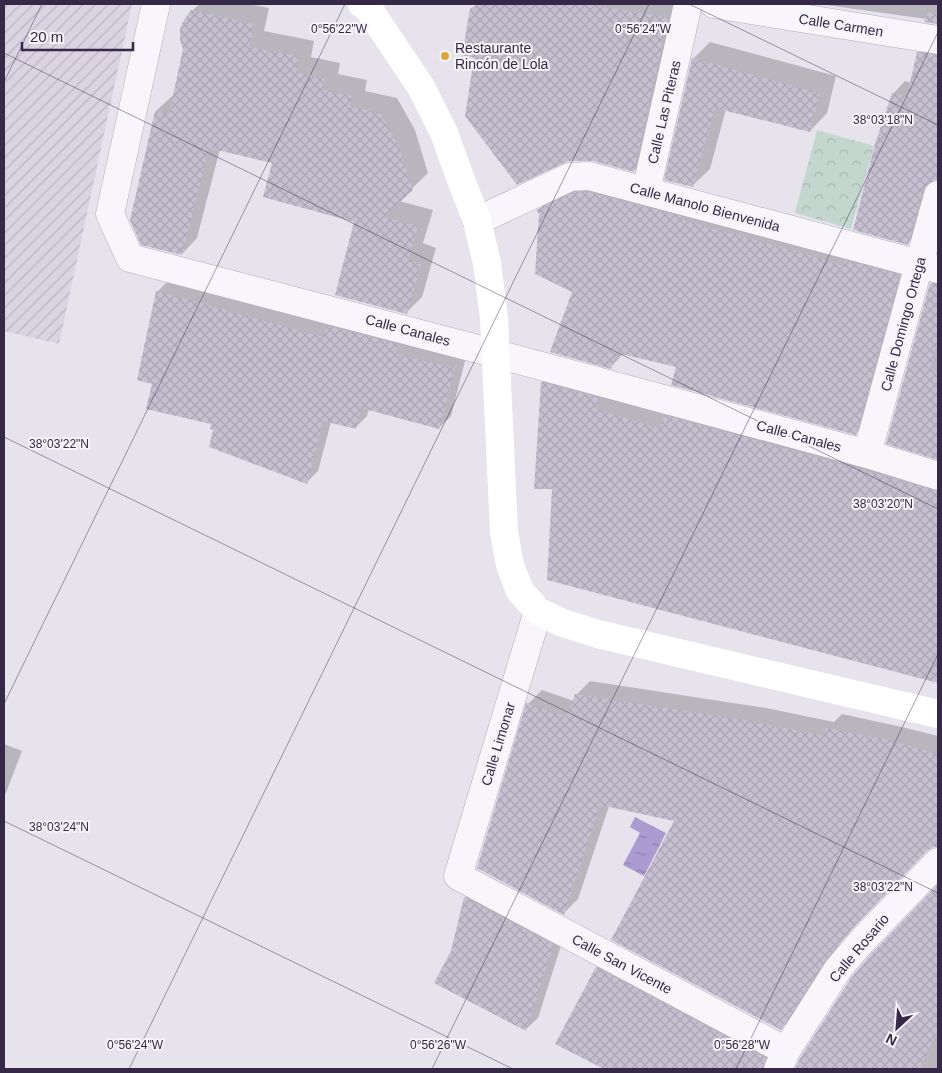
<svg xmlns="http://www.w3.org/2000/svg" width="942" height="1073" viewBox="0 0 942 1073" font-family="Helvetica,sans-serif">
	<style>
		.industrial { fill: url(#industrial-furrows) }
		.forest { fill: url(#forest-crowns) }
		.water { fill: url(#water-ripples) }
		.shadow { fill: #0003 }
		.building { fill: url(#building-cross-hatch) }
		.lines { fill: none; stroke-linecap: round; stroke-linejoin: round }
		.minor-casing { stroke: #b2abbb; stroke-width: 29 }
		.minor { stroke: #f8f6fa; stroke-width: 28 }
		.secondary { stroke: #fff; stroke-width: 28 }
		.ticks { fill: none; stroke: #362847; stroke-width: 1; stroke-opacity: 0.45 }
		.poi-dot { fill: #dda43c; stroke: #f6f3f9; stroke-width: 2 }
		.labels { text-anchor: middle; stroke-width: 4; stroke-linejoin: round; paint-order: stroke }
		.street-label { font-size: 14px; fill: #362847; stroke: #f6f3f9 }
		.poi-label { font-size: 14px; fill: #362847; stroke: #f6f3f9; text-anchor: start }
		.ticks-label { font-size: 12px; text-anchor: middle; fill: #362847; stroke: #f6f3f9; stroke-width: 4; stroke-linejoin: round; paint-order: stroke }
	</style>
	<defs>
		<pattern id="industrial-furrows" width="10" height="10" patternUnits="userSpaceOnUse" patternTransform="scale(1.25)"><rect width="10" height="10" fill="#dad4e2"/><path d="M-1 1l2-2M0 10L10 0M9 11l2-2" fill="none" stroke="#bcb6c3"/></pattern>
		<pattern id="forest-crowns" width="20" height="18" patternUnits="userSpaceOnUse" patternTransform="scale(1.25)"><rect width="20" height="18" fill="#c3d7ce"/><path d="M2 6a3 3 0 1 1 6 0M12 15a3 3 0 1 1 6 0" fill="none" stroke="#a8b9b2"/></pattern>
		<pattern id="water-ripples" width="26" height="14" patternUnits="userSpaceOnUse" patternTransform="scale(1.25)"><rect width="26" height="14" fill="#ab9bd0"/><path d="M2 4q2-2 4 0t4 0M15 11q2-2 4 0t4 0" fill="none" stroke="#8c7eab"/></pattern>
		<pattern id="building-cross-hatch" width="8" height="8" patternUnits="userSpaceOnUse" patternTransform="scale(1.25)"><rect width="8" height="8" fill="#c6bfd0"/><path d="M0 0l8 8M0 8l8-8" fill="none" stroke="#aba4b4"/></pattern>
	</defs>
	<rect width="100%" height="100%" fill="#e7e3ed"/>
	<polygon class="industrial" points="4,4 132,4 59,344 4,331"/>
	<polygon class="forest" points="817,130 874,146 851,229 795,213"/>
	<polygon class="water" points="635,817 666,833 644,876 623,865 640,833 630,827"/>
	<g class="shadow">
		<polygon points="199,4 249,4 269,8 264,31 314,41 311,57 340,63 338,74 367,80 365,91 397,98 415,130 428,173 399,201 433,210 423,243 436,248 422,297 406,313 356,221 273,162 220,149 197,238 182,254 156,111 172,96 174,96 192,11"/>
		<polygon points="477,4 680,4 646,158 634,171 471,9"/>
		<polygon points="819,4 938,4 938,23 926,21 926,19"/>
		<polygon points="931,41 938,42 938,179 934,179 920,231 908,243 893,94 905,81 911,83 918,53"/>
		<polygon points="710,42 836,76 827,113 810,131 726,109 710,169 692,186 693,59"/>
		<polygon points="588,180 912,262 868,421 856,433 677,366 624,353 611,367 574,292 538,211 550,198"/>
		<polygon points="938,277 938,458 888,443 931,284"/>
		<polygon points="169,280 466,357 451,416 439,428 369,409 367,416 355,428 331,422 318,471 306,483 213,424 153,383 157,292"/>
		<polygon points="554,370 607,397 666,415 677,404 938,477 938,682 548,579 553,488 542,383"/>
		<polygon points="590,681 766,708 834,722 842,714 902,727 938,736 938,829 937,831 938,832 938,839 864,915 840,943 795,1015 780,1029 676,820 609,806 578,899 564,913 528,704 542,690 574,701 576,695"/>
		<polygon points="4,744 22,751 4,798"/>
		<polygon points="477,886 565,933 538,1018 526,1029 452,952 465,898"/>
		<polygon points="938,886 938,1069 796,1069 801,1059 874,953"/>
		<polygon points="610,955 778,1045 782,1069 609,1069 557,1043 597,968"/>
	</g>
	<g class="building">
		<polygon points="480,4 585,4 668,17 634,172 593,161 569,161 517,185 465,116 474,58 462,55 470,9"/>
		<polygon points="191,10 254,24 249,47 299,56 296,72 325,78 323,90 352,96 350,106 381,114 399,147 413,190 384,217 418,226 408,259 421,264 407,314 335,295 354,222 263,197 272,163 209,148 182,255 141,245 130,220 155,111 169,114 183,49 180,40 180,29 184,20"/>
		<polygon points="927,12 938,14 938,24 924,22"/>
		<polygon points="917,52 938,55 938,180 934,180 927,184 923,190 908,245 853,230 875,144 892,93 907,96"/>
		<polygon points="692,58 820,93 810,132 715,108 693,187 664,180"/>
		<polygon points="574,192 587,192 684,217 683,220 816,257 843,266 845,260 900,275 856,435 671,385 676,367 617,353 611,369 550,352 572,292 535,274 539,214 536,210"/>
		<polygon points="930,283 938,284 938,340 930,370 938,372 938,460 886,444"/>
		<polygon points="156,291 323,337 327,326 398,344 395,354 455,368 439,429 361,408 356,429 323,421 307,484 209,447 213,430 210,429 211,424 146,409 152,384 137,380"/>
		<polygon points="541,382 600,398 596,409 660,429 664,415 938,491 938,683 547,580 552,489 534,489"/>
		<polygon points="575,694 751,721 824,736 826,728 888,740 938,754 938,847 933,847 927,851 849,932 825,961 781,1030 611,940 674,821 600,805 564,915 477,868 526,703 567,717"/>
		<polygon points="938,884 938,1028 920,1069 795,1069 800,1058 851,978 873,952"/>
		<polygon points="464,897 554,945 526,1031 434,983 451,951"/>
		<polygon points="596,967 766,1058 763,1069 604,1069 555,1044"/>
	</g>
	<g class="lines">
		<defs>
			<g id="minor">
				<polyline points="156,4 110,214 130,258 497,354 867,454 938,476"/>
				<polyline points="714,4 938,40"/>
				<polyline points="646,191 688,4"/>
				<polyline points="477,221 570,177 589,176 938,269"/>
				<polyline points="867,454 938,195"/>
				<polyline points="538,611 458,876 786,1051"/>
				<polyline points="778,1069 786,1051 838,969 861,942 938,862"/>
			</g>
		</defs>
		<use href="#minor" class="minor-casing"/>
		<use href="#minor" class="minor"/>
		<polyline class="secondary" points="362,4 366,5 421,87 444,133 460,177 477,221 487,263 494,318 504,532 510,565 520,591 538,611 560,622 598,634 938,714"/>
	</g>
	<path class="ticks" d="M689 4 938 125M4 53 938 509M4 82 42 4M4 437 938 893M4 704 345 4M4 821 513 1069M129 1069 649 4M432 1069 938 32M736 1069 938 654"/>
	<circle class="poi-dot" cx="445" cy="56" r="5"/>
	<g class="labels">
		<g class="street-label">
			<text transform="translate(841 25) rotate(9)" y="5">Calle Carmen</text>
			<text transform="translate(664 112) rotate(-77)" y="5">Calle Las Piteras</text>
			<text transform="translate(705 207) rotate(15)" y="5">Calle Manolo Bienvenida</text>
			<text transform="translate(903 324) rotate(-75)" y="5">Calle Domingo Ortega</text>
			<text transform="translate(408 330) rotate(15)" y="5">Calle Canales</text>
			<text transform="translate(799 436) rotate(15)" y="5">Calle Canales</text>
			<text transform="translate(498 744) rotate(-73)" y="5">Calle Limonar</text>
			<text transform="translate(859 948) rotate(-50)" y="5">Calle Rosario</text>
			<text transform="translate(622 964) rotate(28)" y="5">Calle San Vicente</text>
		</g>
		<g class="poi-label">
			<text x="455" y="53">Restaurante<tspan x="455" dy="16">Rincón de Lola</tspan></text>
		</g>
	</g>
	<g class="ticks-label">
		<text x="339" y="33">0°56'22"W</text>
		<text x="643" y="33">0°56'24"W</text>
		<text x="883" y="124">38°03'18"N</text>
		<text x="59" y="448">38°03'22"N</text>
		<text x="883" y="508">38°03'20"N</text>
		<text x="59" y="831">38°03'24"N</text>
		<text x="883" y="891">38°03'22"N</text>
		<text x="135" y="1049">0°56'24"W</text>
		<text x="438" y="1049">0°56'26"W</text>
		<text x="742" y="1049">0°56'28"W</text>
	</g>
	<rect width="942" height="1073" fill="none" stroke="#362847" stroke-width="10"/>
	<g transform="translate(897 1028) rotate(206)" stroke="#f6f3f9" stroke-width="4" paint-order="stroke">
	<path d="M0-4L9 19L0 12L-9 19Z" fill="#362847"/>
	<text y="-8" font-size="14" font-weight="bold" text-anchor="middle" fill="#362847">N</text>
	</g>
	<path d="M22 42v8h111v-8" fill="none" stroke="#362847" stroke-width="2.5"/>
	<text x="30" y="42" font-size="15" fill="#362847" stroke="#f6f3f9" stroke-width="4" paint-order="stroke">20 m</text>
</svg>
